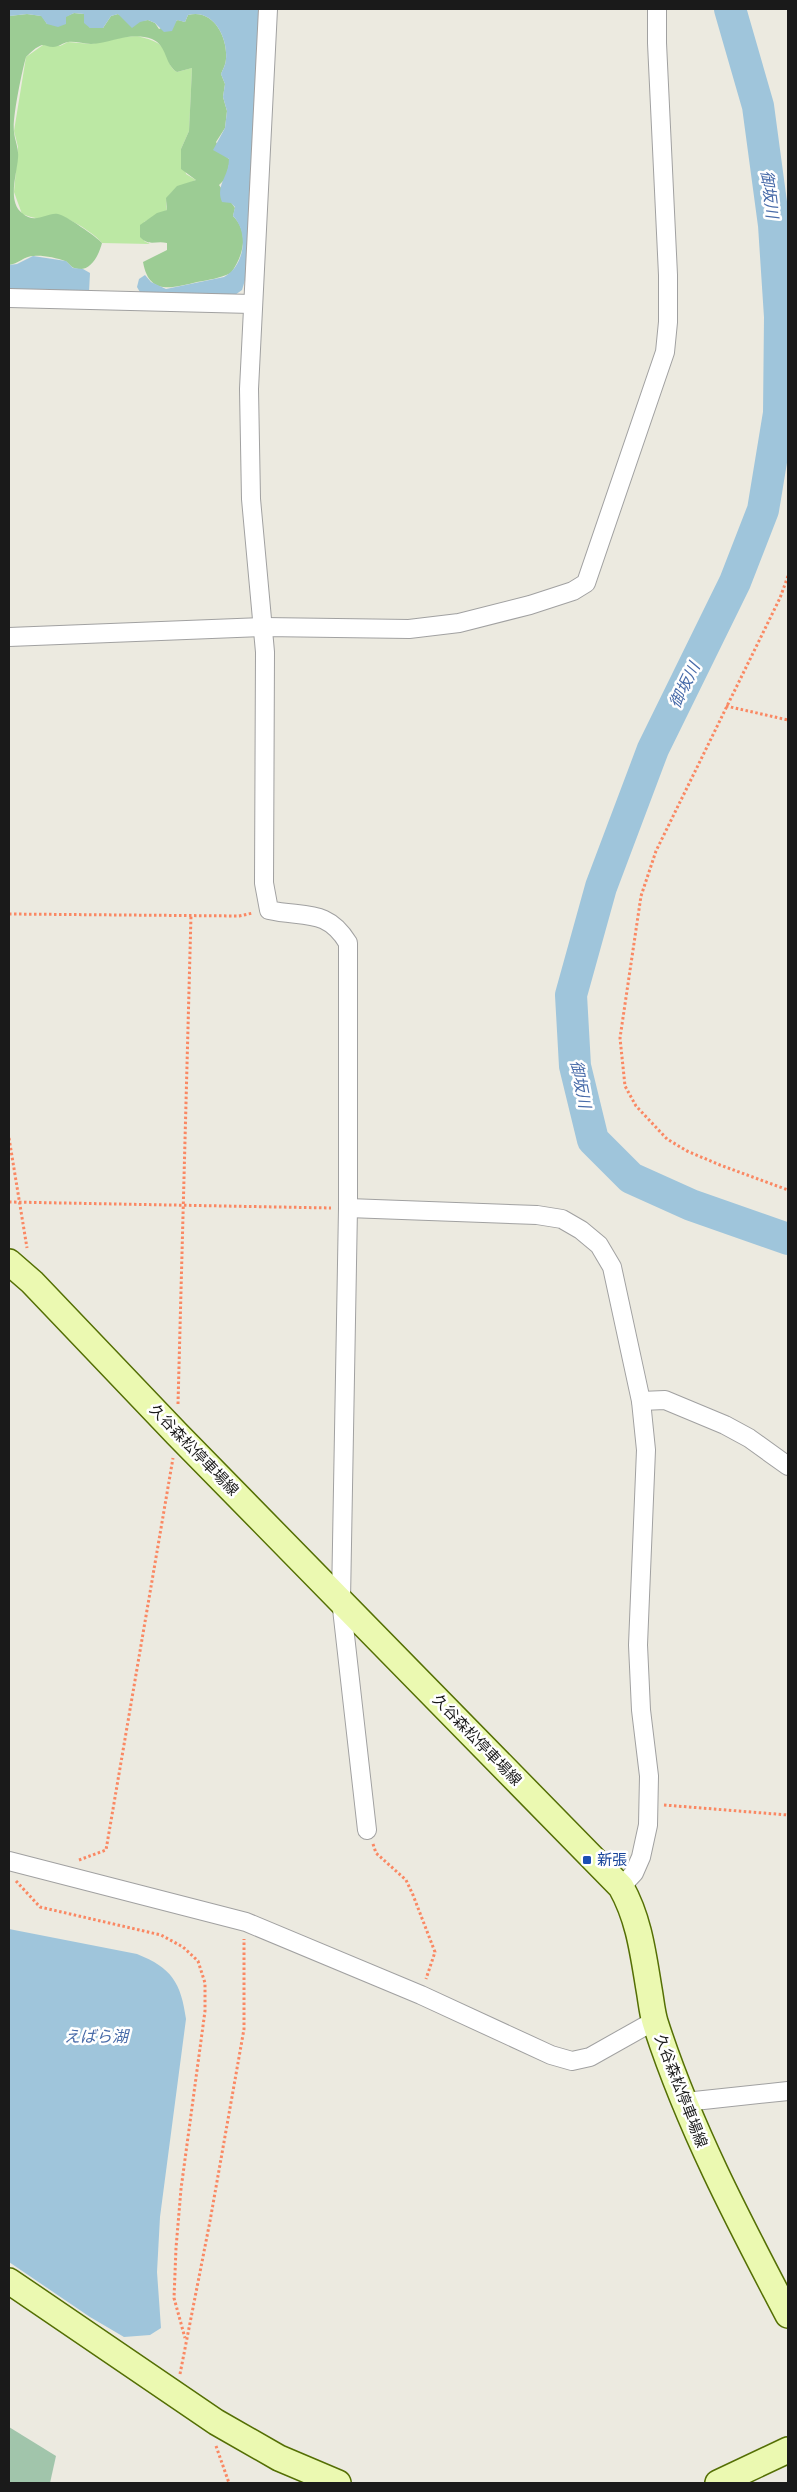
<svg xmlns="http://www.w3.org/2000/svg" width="797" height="2492" viewBox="0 0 797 2492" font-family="Arial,'Noto Sans JP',sans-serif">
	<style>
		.grass { fill: #bce8a4 }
		.forest { fill: #9ccc94 }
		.cemetery { fill: #a1c5ab }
		.water { fill: #9fc5db }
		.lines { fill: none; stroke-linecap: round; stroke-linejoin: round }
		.river { stroke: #9fc5db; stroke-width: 32 }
		.street-casing { stroke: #a1a1a1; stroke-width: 20 }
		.secondary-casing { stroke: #546f04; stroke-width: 28 }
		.path { stroke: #fa8863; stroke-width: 3; stroke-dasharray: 2.5 2.5; stroke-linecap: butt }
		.street { stroke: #fff; stroke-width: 18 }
		.secondary { stroke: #ebf9b1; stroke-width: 25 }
		.transit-dot { fill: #1a4fb4; stroke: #fff; stroke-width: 2 }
		.labels { text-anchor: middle; stroke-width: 5; stroke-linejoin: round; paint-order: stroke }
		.street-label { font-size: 15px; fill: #1a1a1a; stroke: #fff }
		.transit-label { font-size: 15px; fill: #164399; stroke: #fff; text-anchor: start }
		.water-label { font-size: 16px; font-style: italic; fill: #486ba9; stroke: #fff }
	</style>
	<rect width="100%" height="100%" fill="#eceae0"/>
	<path class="grass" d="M137 36C149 39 163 42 167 55 170 63 169 67 177 72L192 68 189 131 181 149 186 174 196 180C182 186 163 190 167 210L144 222V241L150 244 102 243C95 234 63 213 52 215 49 215 47 217 45 218 37 220 29 216 22 214L14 192 18 147 14 131 26 57 43 45 60 46 68 42 91 44 124 37Z"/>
	<path class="forest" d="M74 13 84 14 90 28H103L111 16 118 14C128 20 138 22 148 20L155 23 159 29 178 20 185 22 188 15C213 8 228 37 226 59 226 64 223 69 221 74L225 84 223 97 227 111 225 128 216 142 222 153 230 160 226 178 219 185 235 208 233 216C250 233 243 256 231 273 220 278 209 280 197 282 172 288 149 296 143 262L167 250V243C156 240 149 247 140 237V225L157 213 167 210 166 198 177 186 196 180 181 169V149L189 131 192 68 177 72C164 64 168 46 152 39 131 31 112 43 91 44 84 44 75 41 68 42 62 43 59 47 53 47 49 47 45 45 42 45 36 47 30 53 26 57 22 71 12 119 14 132 15 141 19 149 18 158 17 174 7 201 22 213 35 225 47 212 58 214 65 215 97 237 102 243 99 255 90 274 74 268 70 266 68 262 65 261 57 258 42 255 34 256 24 256 18 264 9 265V16L27 14 42 16 47 24Z"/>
	<polygon class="cemetery" points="9,2427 56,2456 50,2483 9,2483"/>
	<g class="water">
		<path d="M9 9H260L245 280 242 290 235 295 141 294 137 287 139 279 145 275 151 282 166 289 224 277C245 266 249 232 233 216L235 207 231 203 222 202C215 185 229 177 229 159L213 150 225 128 227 111 223 97 225 84 221 74C223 69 226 64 226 59 228 37 213 8 188 15L185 22 177 20 172 31 164 32 155 23 148 20 140 22 132 28 118 14 111 16 103 28H90L84 23V14L74 13 66 17V24L58 27 47 24 41 16 27 14 9 16Z"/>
		<polygon points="33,256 66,261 73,268 83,269 90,273 89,292 9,292 9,265 17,264"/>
		<path d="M9 1929 137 1954C172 1968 181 1983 186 2019L160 2217 157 2272 161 2328 150 2335 124 2337 90 2317 9 2262Z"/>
	</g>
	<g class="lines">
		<polyline class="river" points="730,9 758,106 774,225 780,317 779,413 763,510 735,582 653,749 601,887 571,995 575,1066 593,1140 631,1178 691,1205 788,1239"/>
		<defs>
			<g id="street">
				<path d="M268 9 249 389 251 499 265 652 264 883 269 910C304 918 327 908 348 943V1208L341 1600 367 1830"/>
				<polyline points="9,298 252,304"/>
				<polyline points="9,637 264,627 409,629 459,623 530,605 573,591 586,583 665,352 668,322 668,275 657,43 657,9"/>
				<polyline points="348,1208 537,1215 562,1219 581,1230 599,1245 612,1267 641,1401 646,1450 638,1645 641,1710 649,1776 648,1825 641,1857 634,1873 621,1887"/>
				<polyline points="641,1401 665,1400 725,1425 749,1438 788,1466"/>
				<polyline points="9,1861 246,1922 421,1995 551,2055 572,2061 590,2057 654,2021"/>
				<polyline points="685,2102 788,2091"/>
			</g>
			<g id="secondary">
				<path d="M9 1262 32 1282 177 1434 621 1887C639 1919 643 1953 649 1989 651 2000 652 2012 655 2022 688 2125 738 2220 788 2315"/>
				<polyline points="9,2281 216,2422 279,2458 338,2483"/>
				<polyline points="718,2483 788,2450"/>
			</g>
		</defs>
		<use href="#street" class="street-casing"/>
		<use href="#secondary" class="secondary-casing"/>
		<g class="path">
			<polyline points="788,576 780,598 656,851 641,896 620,1038 625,1086 636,1106 667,1139 687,1151 720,1165 788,1190"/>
			<polyline points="726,706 788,720"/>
			<polyline points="9,914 239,916 253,913"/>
			<polyline points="9,1138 27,1248"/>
			<polyline points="9,1202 331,1208"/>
			<polyline points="178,1404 191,915"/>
			<polyline points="664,1805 788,1815"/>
			<polyline points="373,1844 376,1853 406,1880 413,1895 435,1952 426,1979"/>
			<polyline points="79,1860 106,1850 173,1458"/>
			<polyline points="16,1881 40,1907 161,1935 183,1947 198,1961 205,1983 205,2011 181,2189 176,2248 174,2298 185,2338"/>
			<polyline points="180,2374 210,2221 244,2029 244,1939"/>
			<polyline points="216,2446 229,2483"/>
		</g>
		<use href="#street" class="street"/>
		<use href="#secondary" class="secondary"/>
	</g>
	<rect class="transit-dot" x="582" y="1855" width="10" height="10" rx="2.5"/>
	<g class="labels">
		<g class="street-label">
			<text transform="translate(194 1450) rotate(46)" y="5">久谷森松停車場線</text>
			<text transform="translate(477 1740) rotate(46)" y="5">久谷森松停車場線</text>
			<text transform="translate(681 2091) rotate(69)" y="5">久谷森松停車場線</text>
		</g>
		<g class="transit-label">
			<text x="597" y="1865">新張</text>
		</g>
		<g class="water-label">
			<text transform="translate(770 194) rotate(83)" y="6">御坂川</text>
			<text transform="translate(684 685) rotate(-64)" y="6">御坂川</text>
			<text transform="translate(581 1084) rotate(79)" y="6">御坂川</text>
			<text x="96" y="2042">えばら湖</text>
		</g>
	</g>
	<rect width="797" height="2492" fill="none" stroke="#1a1a1a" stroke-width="20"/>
</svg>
